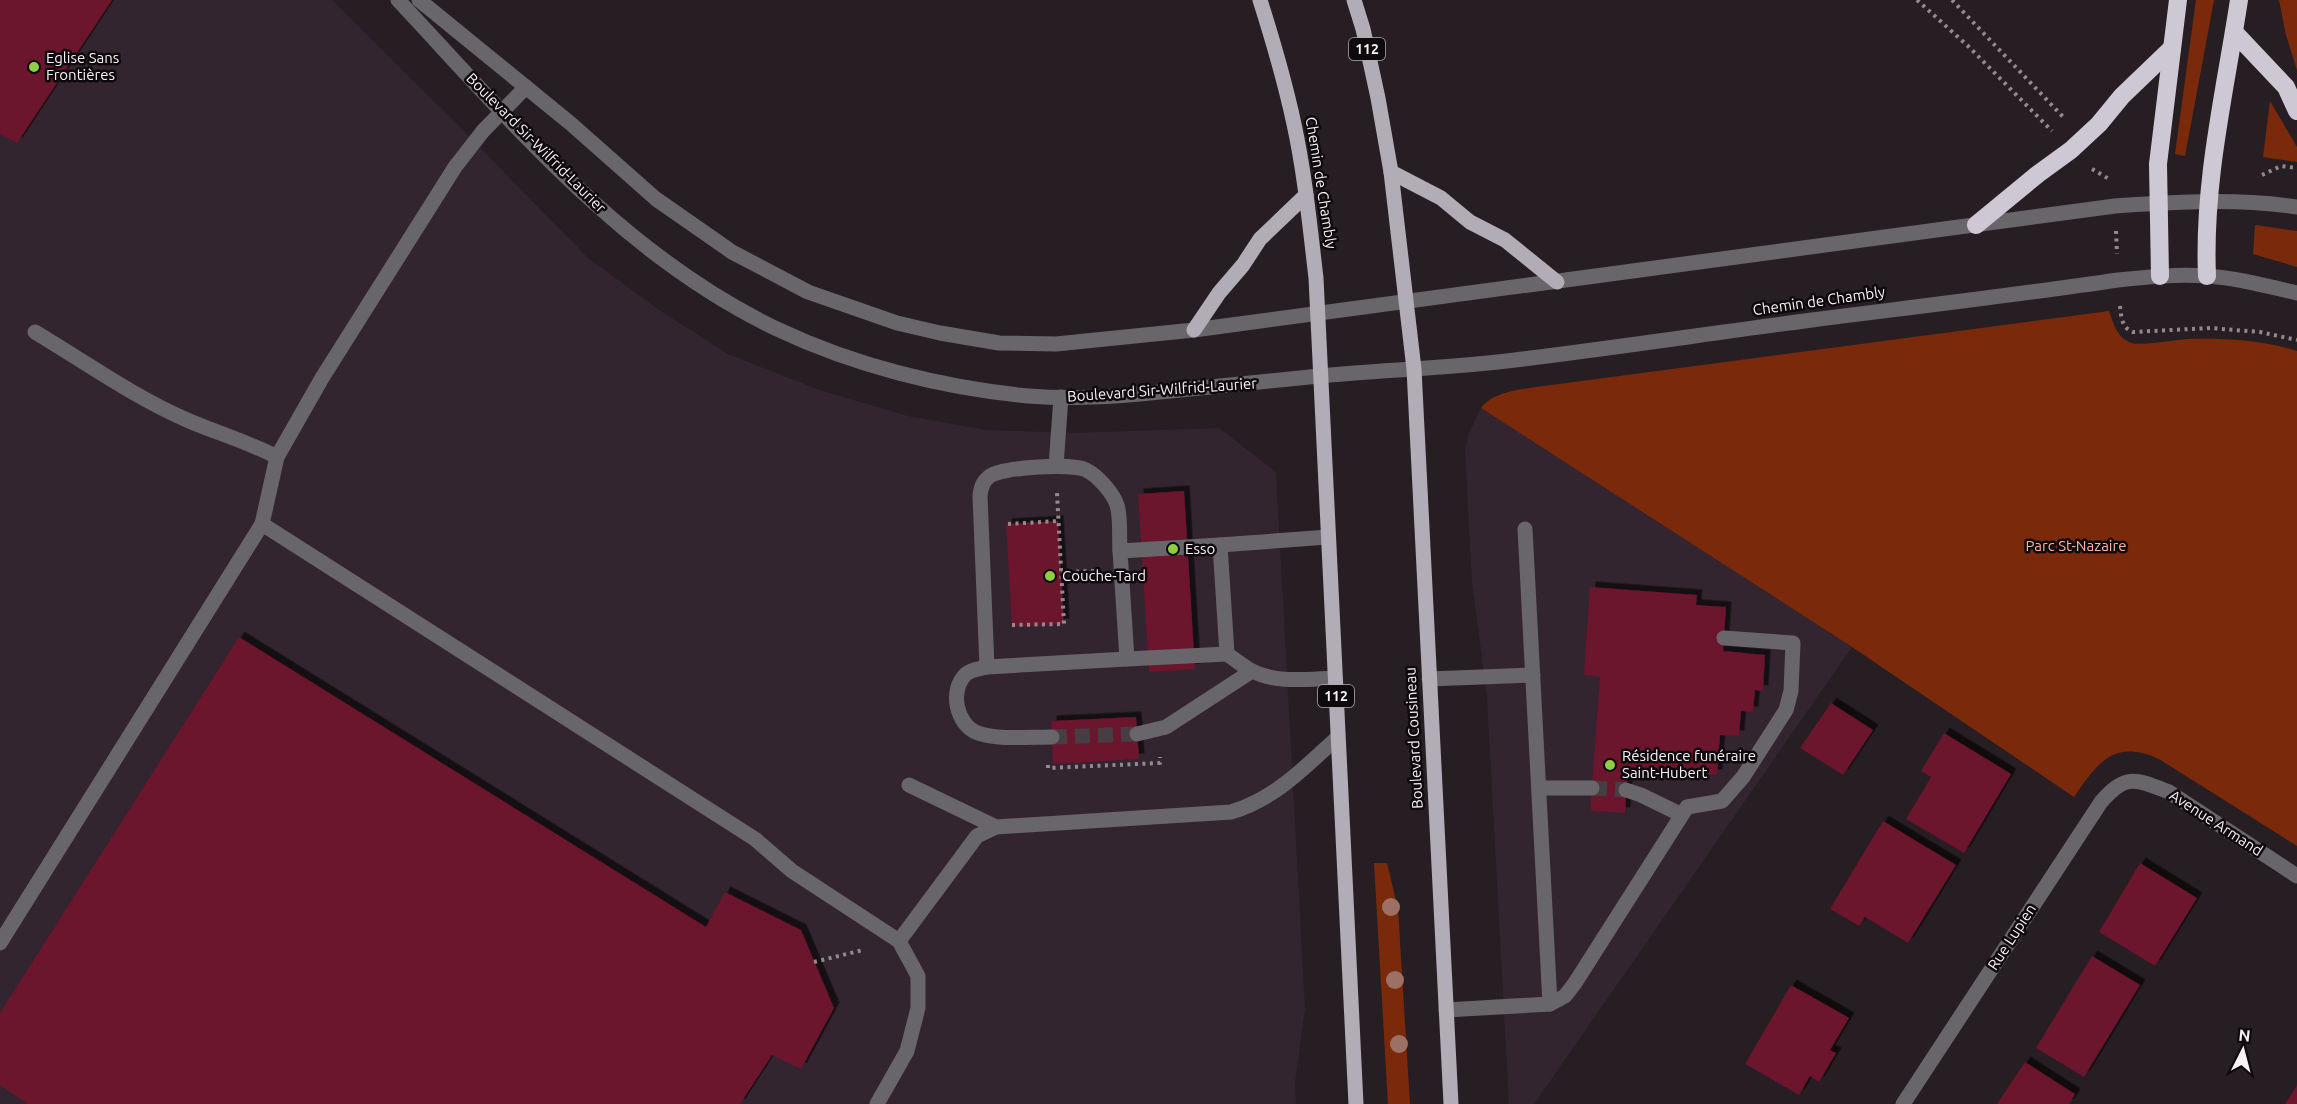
<svg xmlns="http://www.w3.org/2000/svg" width="2297" height="1104" viewBox="0 0 2297 1104" font-family="Ubuntu,sans-serif">
	<style>
		.built { fill: #33252f }
		.green { fill: #7a2a0a }
		.building { fill: #6c132e; filter: url(#shadow) }
		.lines { fill: none; stroke-linecap: round; stroke-linejoin: round }
		.minor-tunnel { stroke: #463e43; stroke-width: 15; stroke-dasharray: 15 8; stroke-linecap: butt }
		.path { stroke: #928a8f; stroke-width: 4; stroke-dasharray: 3 4.5; stroke-linecap: butt }
		.minor { stroke: #69666b; stroke-width: 15 }
		.major { stroke: #b1acb6; stroke-width: 15 }
		.highway { stroke: #cec8d4; stroke-width: 18 }
		.tree { fill: #9d7066 }
		.poi-dot { fill: #91cd40; stroke: #0e090c; stroke-width: 2 }
		.labels { text-anchor: middle; stroke-width: 5; stroke-linejoin: round; paint-order: stroke }
		.shield { fill: #0e090c; stroke: #b1abaf; stroke-width: 1.5 }
		.shield-label { font-size: 14px; font-weight: bold; fill: #f7f1f5 }
		.poi-label { font-size: 15px; fill: #f7f1f5; stroke: #0e090c; text-anchor: start }
		.street-label { font-size: 15px; fill: #f7f1f5; stroke: #0e090c }
		.park-label { font-size: 15px; fill: #fdb49c; stroke: #0e090c }
	</style>
	<defs>
		<filter id="shadow"><feDropShadow dx="5.5" dy="-5.5" stdDeviation="0" flood-color="#0009"/></filter>
	</defs>
	<rect width="100%" height="100%" fill="#271e24"/>
	<g class="built">
		<polygon points="0,0 332,0 448,115 588,258 659,310 728,354 819,390 908,416 986,430 1075,433 1219,428 1276,472 1305,1009 1295,1082 1296,1104 0,1104"/>
		<polygon points="1481,408 1852,647 1534,1104 1509,1104 1487,697 1472,581 1465,450 1469,433"/>
	</g>
	<g class="green">
		<polygon points="2196,0 2214,0 2185,156 2175,154"/>
		<polygon points="2279,0 2297,0 2297,70 2286,35"/>
		<polygon points="2270,101 2297,147 2297,162 2263,157"/>
		<polygon points="2255,225 2297,231 2297,267 2253,254"/>
		<path d="M2109 311C2114 325 2117 338 2132 343 2141 346 2175 340 2187 339 2223 338 2263 340 2297 351V846L2159 759C2114 739 2098 762 2074 797L1852 647 1481 408C1493 392 1518 390 1536 387Z"/>
		<polygon points="1374,863 1387,863 1398,909 1410,1104 1388,1104"/>
	</g>
	<g class="building">
		<polygon points="0,0 112,0 17,143 0,134"/>
		<polygon points="1184,491 1195,669 1149,672 1138,494"/>
		<polygon points="1058,521 1064,624 1012,627 1006,524"/>
		<polygon points="1590,587 1697,595 1696,605 1726,607 1723,651 1765,655 1763,691 1755,690 1753,712 1741,711 1739,736 1720,735 1717,775 1628,769 1625,813 1590,811 1600,677 1584,675"/>
		<polygon points="239,637 706,927 725,892 801,930 834,1008 801,1069 772,1055 740,1104 28,1104 0,1085 0,1013"/>
		<polygon points="1831,703 1873,730 1843,775 1800,748"/>
		<polygon points="1136,717 1139,759 1053,764 1051,721"/>
		<polygon points="1944,733 2011,774 1964,853 1906,819 1931,777 1921,771"/>
		<polygon points="1883,821 1956,865 1908,943 1865,917 1859,926 1830,909"/>
		<polygon points="2140,863 2197,898 2155,966 2099,932"/>
		<polygon points="2092,956 2140,985 2084,1077 2036,1048"/>
		<polygon points="1791,985 1849,1018 1830,1050 1836,1053 1819,1082 1810,1076 1799,1095 1745,1064"/>
		<polygon points="2025,1062 2075,1094 2069,1104 1997,1104"/>
		<polygon points="2297,1085 2297,1104 2285,1104"/>
	</g>
	<g class="lines">
		<g class="minor-tunnel">
			<polyline points="1052,737 1137,734"/>
			<polyline points="1592,788 1626,790"/>
		</g>
		<g class="path">
			<polyline points="1917,0 1968,46 2052,131"/>
			<polyline points="1952,0 2065,119"/>
			<polyline points="2092,169 2109,179"/>
			<polyline points="2262,175 2281,166 2297,168"/>
			<polyline points="2116,231 2117,254"/>
			<path d="M2120 306C2121 317 2122 328 2133 332L2210 328 2260 332 2297 340"/>
			<polyline points="1008,524 1058,521"/>
			<polyline points="1061,572 1096,571"/>
			<polyline points="1012,625 1064,624 1057,493"/>
			<polyline points="1048,765 1048,768 1160,763 1160,757"/>
			<polyline points="814,962 863,950"/>
		</g>
		<g class="minor">
			<path d="M398 0C513 123 622 255 777 329 855 366 944 388 1029 396 1076 400 1123 396 1170 391 1219 386 1269 381 1319 376 1384 370 1449 368 1515 360 1614 348 1713 333 1812 320 1914 307 2016 295 2118 280 2147 277 2177 274 2206 276 2237 278 2267 286 2297 293"/>
			<path d="M419 0 570 123 656 199 732 252 808 292 897 323 940 333 999 343 1056 344 1194 330 2115 206C2177 202 2236 198 2297 207"/>
			<path d="M35 332C85 362 134 397 187 420 217 433 248 442 277 457"/>
			<polyline points="1056,466 1061,397"/>
			<polyline points="262,524 755,839 792,871 899,941 918,976 918,1008 907,1051 877,1104"/>
			<path d="M1328 537 1220 545 1227 654C1234 659 1242 665 1250 670 1276 684 1307 679 1335 678"/>
			<polyline points="1220,545 1120,551 1127,659 1227,654"/>
			<path d="M987 667 980 496C981 487 983 481 990 476 1002 467 1073 463 1086 470 1097 475 1113 493 1117 505 1121 518 1119 537 1120 551"/>
			<polyline points="1429,679 1533,675"/>
			<polyline points="1137,734 1166,727 1252,671"/>
			<path d="M1052 737C1030 737 997 740 978 733 956 725 949 690 966 674 972 669 979 669 987 667L1127 659"/>
			<polyline points="909,785 996,827"/>
			<polyline points="1539,788 1592,788"/>
			<polyline points="1626,790 1641,795 1682,815"/>
			<path d="M899 941 977 836 996 827 1231 812C1275 799 1305 767 1337 738"/>
			<polyline points="0,943 262,524 277,457 322,378 455,167 483,131 526,87"/>
			<polyline points="1550,1004 1565,996 1575,983 1687,807 1722,801 1743,777 1786,710 1791,691 1793,643 1724,638"/>
			<polyline points="1446,1010 1550,1004 1525,529"/>
			<path d="M1903 1104 2101 802C2126 773 2136 779 2169 792L2297 876"/>
		</g>
		<g class="major">
			<path d="M1260 0C1273 41 1285 82 1294 124 1305 175 1310 227 1316 278L1356 1104"/>
			<polyline points="1354,0 1363,29 1378,98 1391,172 1414,369 1451,1104"/>
			<polyline points="1391,172 1441,198 1470,222 1505,240 1557,282"/>
			<polyline points="1194,330 1219,293 1243,265 1260,239 1306,195"/>
		</g>
		<g class="highway">
			<polyline points="2234,32 2286,87 2297,111"/>
			<polyline points="1976,225 2038,174 2071,150 2099,124 2122,96 2172,48"/>
			<polyline points="2160,276 2158,164 2178,0"/>
			<path d="M2207 276C2203 182 2225 92 2239 0"/>
		</g>
	</g>
	<g class="tree">
		<circle cx="1391" cy="907" r="9"/>
		<circle cx="1395" cy="980" r="9"/>
		<circle cx="1399" cy="1044" r="9"/>
	</g>
	<g class="poi-dot">
		<circle cx="34" cy="67" r="6"/>
		<circle cx="1173" cy="549" r="6"/>
		<circle cx="1050" cy="576" r="6"/>
		<circle cx="1610" cy="765" r="6"/>
	</g>
	<g class="labels">
		<g class="shield">
			<rect x="1349" y="38" width="36" height="22" rx="4.5"/>
			<rect x="1318" y="685" width="36" height="22" rx="4.5"/>
		</g>
		<g class="shield-label">
			<text x="1367" y="54">112</text>
			<text x="1336" y="701">112</text>
		</g>
		<g class="poi-label">
			<text x="46" y="63">Eglise Sans<tspan x="46" dy="17">Frontières</tspan></text>
			<text x="1185" y="554">Esso</text>
			<text x="1062" y="581">Couche-Tard</text>
			<text x="1622" y="761">Résidence funéraire<tspan x="1622" dy="17">Saint-Hubert</tspan></text>
		</g>
		<g class="street-label">
			<text transform="translate(536 143) rotate(45)" y="5">Boulevard Sir-Wilfrid-Laurier</text>
			<text transform="translate(1321 183) rotate(81)" y="5">Chemin de Chambly</text>
			<text transform="translate(1819 301) rotate(-8)" y="5">Chemin de Chambly</text>
			<text transform="translate(1162 390) rotate(-4)" y="5">Boulevard Sir-Wilfrid-Laurier</text>
			<text transform="translate(1414 738) rotate(-93)" y="5">Boulevard Cousineau</text>
			<text transform="translate(2216 823) rotate(33)" y="5">Avenue Armand</text>
			<text transform="translate(2012 937) rotate(-57)" y="5">Rue Lupien</text>
		</g>
		<g class="park-label">
			<text x="2076" y="551">Parc St-Nazaire</text>
		</g>
	</g>
	<g transform="translate(2243 1050) rotate(6)" stroke="#0e090c" stroke-width="4.5" paint-order="stroke">
	<path d="M0-4.5L10 22L0 15L-10 22Z" fill="#f7f1f5"/>
	<text y="-9" font-size="16" font-weight="bold" text-anchor="middle" fill="#f7f1f5">N</text>
	</g>
</svg>
